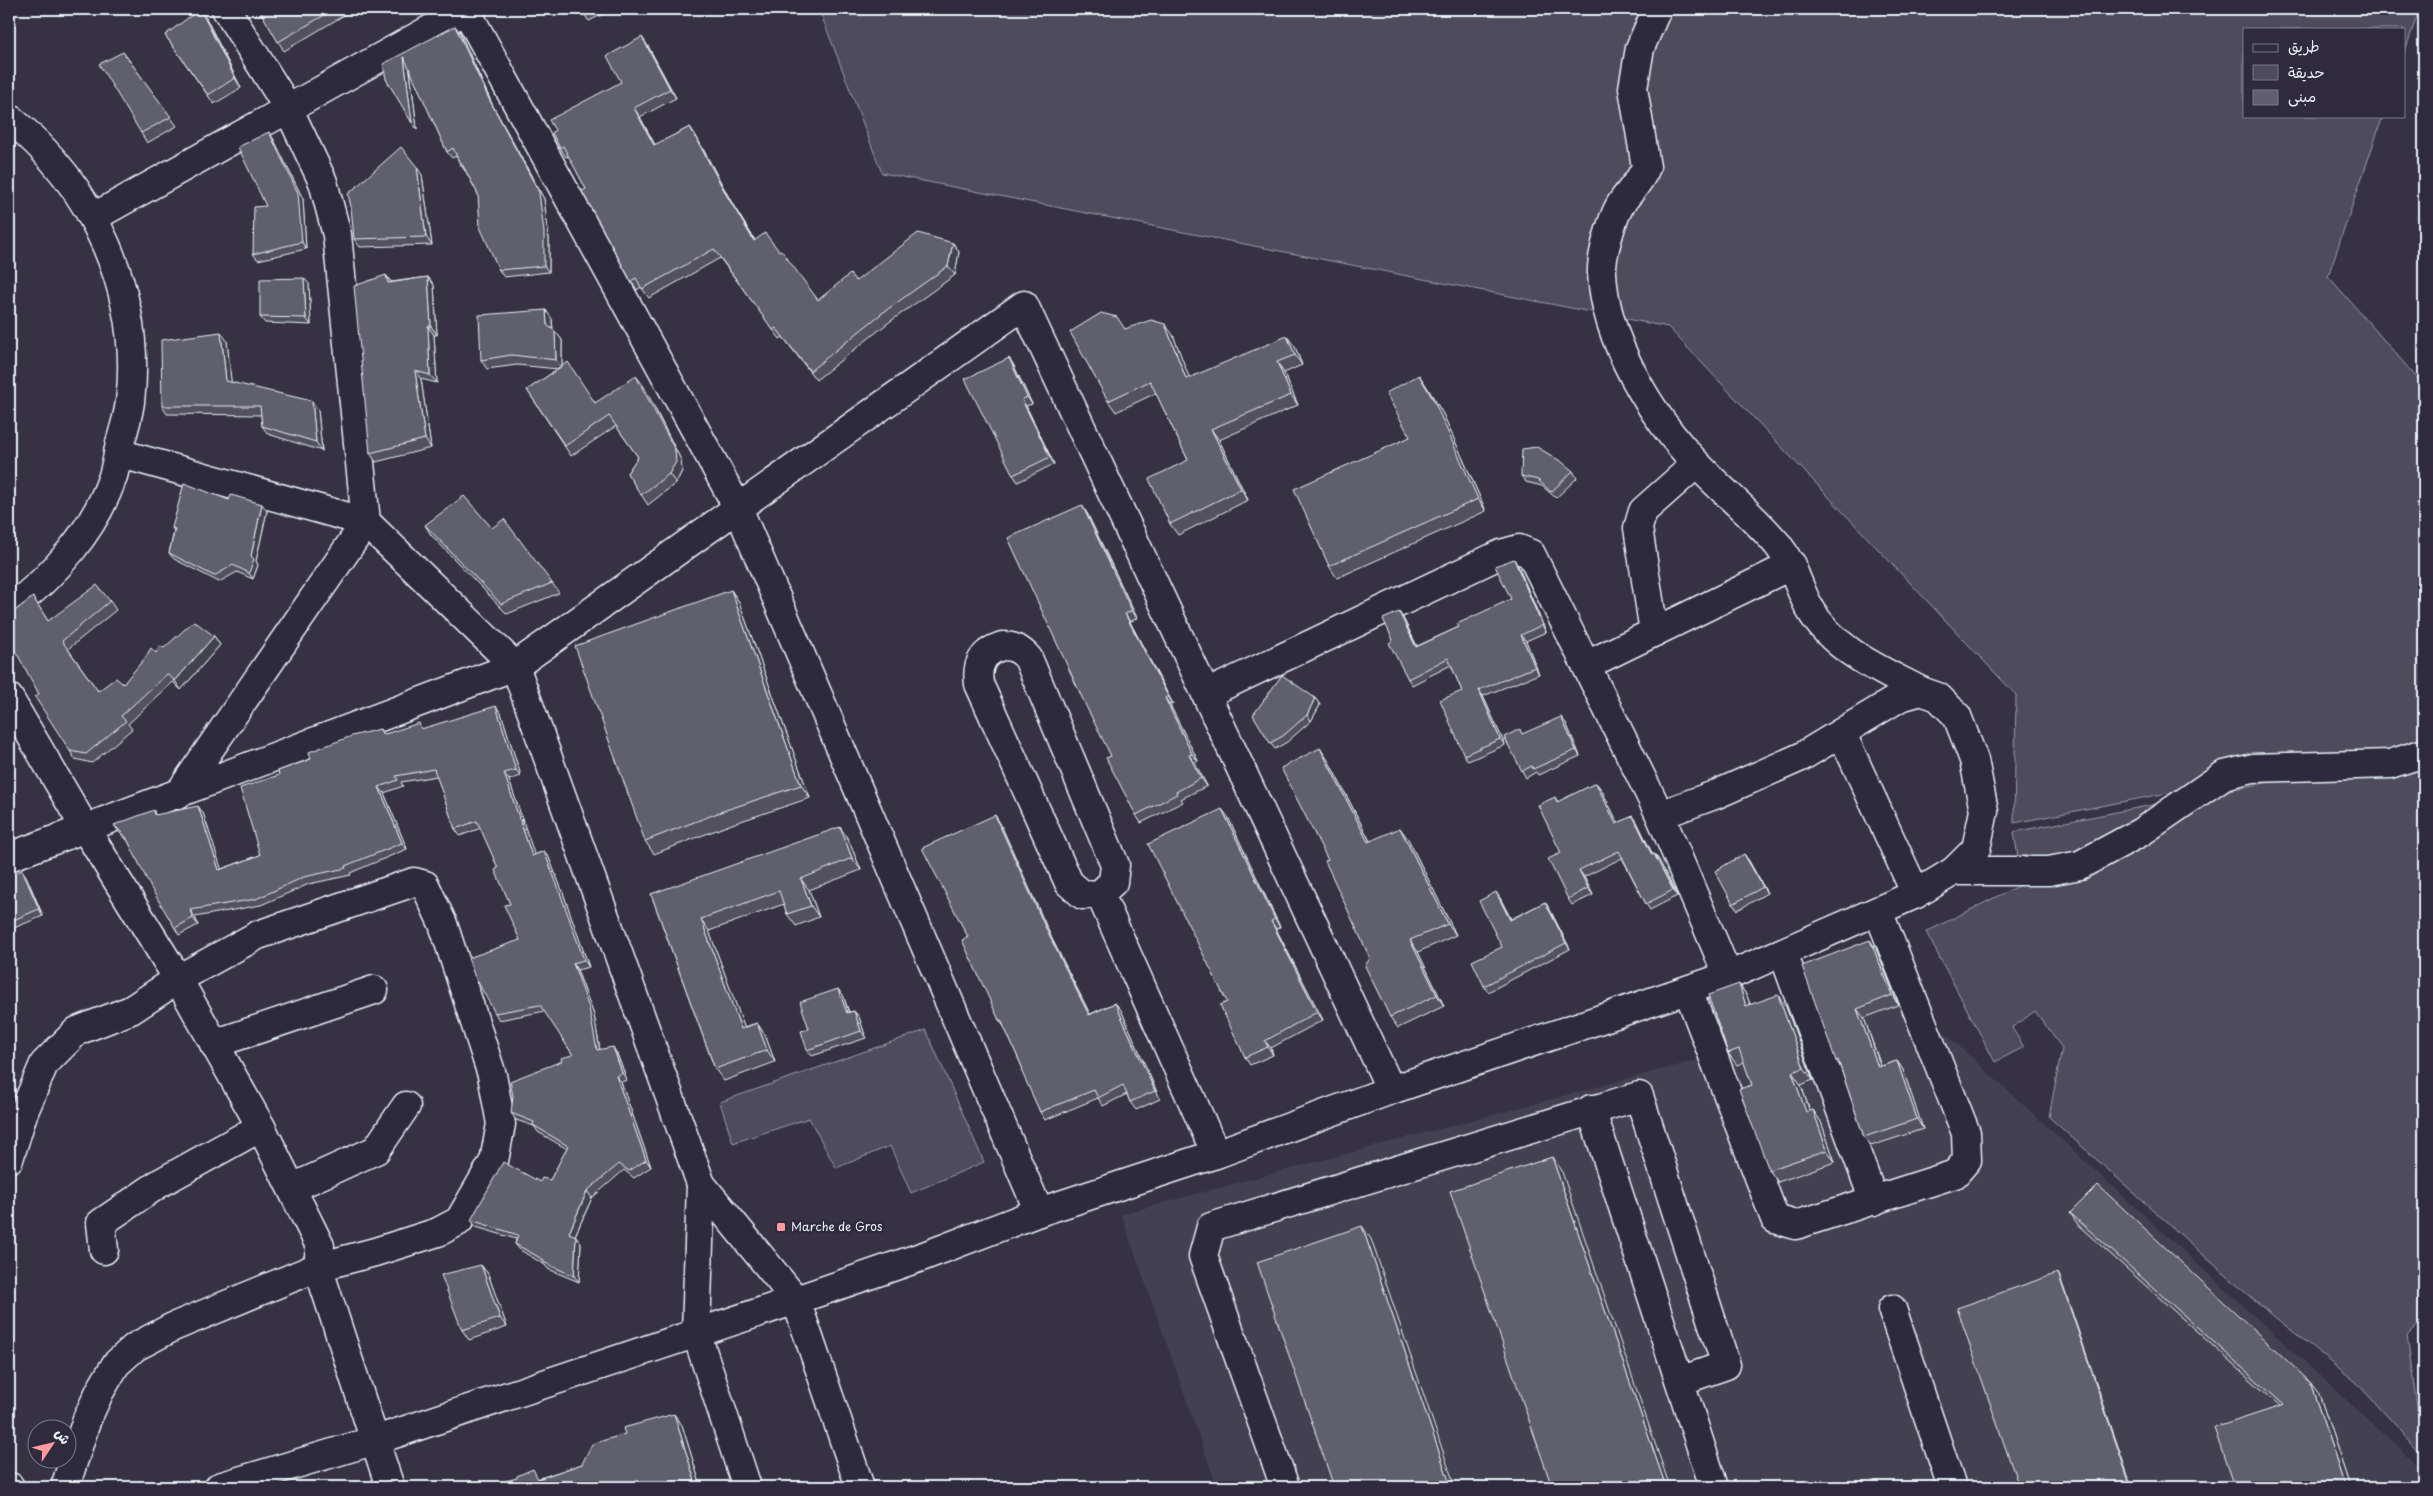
<svg xmlns="http://www.w3.org/2000/svg" width="2433" height="1496" viewBox="0 0 2433 1496" font-family="'Playpen Sans','Playpen Sans Arabic',sans-serif">
	<style>
		.built { fill: #433f51 }
		.green { fill: #4d4b5c; stroke: #9a9eaa }
		.lines { fill: none; stroke-linecap: round; stroke-linejoin: round }
		.minor-casing { stroke: #e8f1f8; stroke-width: 31 }
		.minor { stroke: #2f2a3d; stroke-width: 28 }
		.wall { fill: #53515f; stroke: #e8f1f8 }
		.shaded-wall { fill: #43424d; stroke: #e8f1f8 }
		.building { fill: #605e6e; stroke: #e8f1f8 }
		.poi-dot { fill: #ff9aa2; stroke: #2f2a3d; stroke-width: 2 }
		.labels { text-anchor: middle; stroke-width: 5; stroke-linejoin: round; paint-order: stroke }
		.poi-label { font-size: 12px; fill: #e8f1f8; stroke: #2f2a3d; text-anchor: start }
	</style>
	<rect width="100%" height="100%" fill="#363244"/>
	<filter id="ink" filterUnits="userSpaceOnUse"><feTurbulence type="fractalNoise" baseFrequency=".02" numOctaves="2"/><feDisplacementMap in="SourceGraphic" scale="10" xChannelSelector="R" yChannelSelector="G"/><feConvolveMatrix kernelMatrix="1 2 1 2 8 2 1 2 1" color-interpolation-filters="sRGB"/></filter>
	<g filter="url(#ink)">
		<polygon class="built" points="1912,1003 2422,1469 2424,1487 1217,1487 1121,1214"/>
		<g class="green">
			<polygon points="819,9 2415,9 2418,13 2404,54 2404,29 2244,29 2244,116 2383,116 2328,276 2424,386 2424,743 2014,823 2016,695 1668,327 882,173"/>
			<polygon points="2424,752 2424,1319 2407,1336 2424,1456 2355,1381 2256,1302 2049,1117 2062,1048 2035,1011 2012,1028 2024,1047 1995,1062 1926,932 2022,884 2014,832"/>
			<polygon points="926,1030 984,1162 911,1193 890,1146 836,1168 809,1118 733,1143 720,1102"/>
		</g>
		<g class="lines">
			<defs>
				<g id="minor">
					<path d="M1657 9 1640 48 1633 88 1646 167C1640 183 1627 193 1619 207 1611 222 1601 257 1602 273 1605 340 1652 418 1698 465 1723 492 1754 516 1778 545 1794 565 1798 587 1810 609 1833 650 1881 670 1921 691"/>
					<polyline points="466,10 738,508 1039,1212"/>
					<path d="M9 118C93 185 143 294 130 402 128 416 124 430 120 443 118 454 116 466 113 476 96 528 53 578 9 609"/>
					<polyline points="94,217 467,9"/>
					<polyline points="118,453 366,522 515,666 701,1184 796,1300 860,1487"/>
					<polyline points="1654,632 1638,528 1643,511 1696,464"/>
					<path d="M1002 646C1013 646 1020 649 1028 658L1115 865 1113 882 1100 894 1083 895 1069 883 979 684C976 664 983 652 1002 646Z"/>
					<polyline points="1587,665 1792,565"/>
					<polyline points="1206,694 1501,554 1519,549 1531,554 1660,815 1728,976"/>
					<polyline points="9,698 85,828 178,979 261,1127 320,1246 318,1267 390,1487"/>
					<polyline points="1842,734 1916,894"/>
					<polyline points="178,795 366,522 337,235 323,182 288,108 226,9"/>
					<polyline points="9,857 515,666 1024,305 1391,1090"/>
					<polyline points="1954,871 2049,871 2080,865 2141,832 2224,775 2253,768 2390,764 2424,753"/>
					<polyline points="1100,894 1216,1154"/>
					<polyline points="1783,953 1874,1201"/>
					<polyline points="1688,990 1775,1219 1796,1225 1955,1174 1967,1160 1966,1133 1878,911"/>
					<polyline points="214,1044 374,990"/>
					<polyline points="1591,1109 1714,1487"/>
					<polyline points="9,1159 23,1114 44,1064 77,1031 131,1010 178,979 258,935 414,882 425,885 443,924 492,1075 501,1124 494,1161 459,1221 438,1232 375,1252 318,1267 173,1327 135,1347 116,1364 100,1391 87,1419 65,1487"/>
					<polyline points="701,1184 696,1332 747,1487"/>
					<polyline points="292,1188 376,1150 406,1106"/>
					<polyline points="104,1250 101,1223 160,1183 261,1127"/>
					<polyline points="1892,1309 1952,1487"/>
					<polyline points="9,1487 10,1487"/>
					<polyline points="219,1487 376,1440 796,1300 924,1256 1039,1212 1216,1154 1391,1090 1728,976 1916,894 1954,871 1976,849 1984,811 1974,760 1957,716 1938,697 1921,691 1900,697 1801,757 1717,794 1660,815"/>
					<polyline points="1285,1487 1203,1256 1211,1227 1639,1096 1726,1365 1680,1381"/>
				</g>
			</defs>
			<use href="#minor" class="minor-casing"/>
			<use href="#minor" class="minor"/>
		</g>
		<g class="wall">
			<polygon points="259,9 350,9 351,11 284,51"/>
			<polygon points="580,9 613,9 589,21"/>
			<polygon points="206,18 241,88 214,104 165,35"/>
			<polygon points="455,26 460,33 493,106 544,199 549,239 549,272 504,277 499,270 478,194 465,170 465,171 460,164 456,156 452,158 447,152 410,69 417,129 386,79"/>
			<polygon points="648,46 676,98 640,117 655,145 690,127 696,136 733,205 755,241 779,251 818,300 856,281 953,243 959,252 955,275 888,323 816,380 783,337 780,339 720,258 649,298 641,287 637,290 631,281 586,189 569,156 566,157 560,148 621,82"/>
			<polygon points="123,52 177,126 147,143 141,133"/>
			<polygon points="273,138 303,199 306,249 258,260 253,254 266,206"/>
			<polygon points="422,175 432,245 360,247 354,239"/>
			<polygon points="386,275 391,282 428,277 434,285 437,335 434,335 437,383 421,379 431,448 376,462 370,453"/>
			<polygon points="309,284 311,325 265,323 260,317"/>
			<polygon points="552,319 553,329 562,340 562,366 596,403 643,385 681,460 682,471 676,483 648,505 627,473 638,457 616,426 571,456 527,390 558,369 517,365 487,369 481,360"/>
			<polygon points="1125,329 1173,335 1189,378 1295,347 1302,365 1284,373 1298,405 1219,440 1248,500 1178,535 1170,524 1188,460 1156,393 1116,412 1108,401"/>
			<polygon points="227,341 231,382 318,410 322,451 268,434 262,426 261,415 167,414 162,406"/>
			<polygon points="1009,358 1013,364 1032,404 1026,406 1054,464 1018,482 1013,475"/>
			<polygon points="1419,375 1427,387 1443,414 1486,511 1337,578 1329,566 1410,437"/>
			<polygon points="1573,471 1577,478 1556,498 1542,486 1526,482 1521,476"/>
			<polygon points="229,500 267,511 256,561 258,565 253,579 237,572 219,582 174,559 169,553 174,531 172,528"/>
			<polygon points="1087,513 1137,618 1130,622 1173,704 1170,705 1198,761 1195,763 1207,786 1181,799 1183,802 1141,823 1136,815 1111,756"/>
			<polygon points="425,525 492,528 552,583 559,593 507,614 431,535"/>
			<polygon points="1514,559 1518,566 1546,632 1526,641 1539,674 1483,696 1505,745 1468,761 1464,755 1462,691 1451,665 1412,685 1408,679 1393,640 1399,612 1403,618 1417,646 1459,627 1511,599"/>
			<polygon points="731,590 739,602 810,798 732,824 654,854 645,841"/>
			<polygon points="33,597 48,621 110,601 116,610 68,649 98,691 123,684 156,653 164,648 214,636 220,645 181,690 173,682 128,724 132,729 92,763 75,759 70,751 39,694 12,613"/>
			<polygon points="1315,698 1320,705 1311,721 1287,742 1275,749 1270,743"/>
			<polygon points="501,713 521,776 509,780 534,855 544,851 549,858 563,893 589,967 577,970 594,1015 600,1050 617,1054 627,1080 621,1082 651,1167 634,1178 624,1170 592,1198 575,1236 581,1243 579,1282 548,1269 545,1265 520,1250 515,1244 516,1239 476,1227 471,1220 540,1182 550,1180 567,1149 538,1132 534,1126 516,1120 511,1113 562,1061 573,1055 545,1011 499,1020 495,1013 520,940 510,904 498,868 481,828 460,836 455,829 437,776 401,782 403,786 384,793 407,849 350,873 351,875 309,884 261,905 195,917 198,925 179,935 175,928 128,841 119,832 114,825 158,815 203,813 221,869 260,855 279,775 311,759 380,729 384,734 423,729"/>
			<polygon points="1566,723 1580,756 1538,775 1536,772 1526,778 1522,771 1523,734"/>
			<polygon points="1328,760 1370,841 1408,839 1456,935 1418,952 1444,1006 1398,1028 1390,1017 1370,958 1328,860"/>
			<polygon points="1596,783 1601,789 1618,823 1633,816 1637,822 1653,855 1654,854 1659,860 1677,896 1650,910 1646,904 1622,858 1584,877 1593,895 1572,905 1568,899 1561,853 1555,797 1558,802"/>
			<polygon points="1228,817 1280,927 1276,929 1323,1020 1271,1048 1273,1055 1250,1065 1245,1057 1227,1002"/>
			<polygon points="1000,823 1052,939 1090,1014 1115,1003 1121,1010 1160,1099 1136,1110 1130,1102 1127,1094 1103,1106 1098,1098 1045,1120 1040,1112 1023,1069 1005,1028 999,1020 968,937"/>
			<polygon points="848,839 861,870 809,890 819,917 796,926 787,914 784,904 709,931 744,1027 757,1023 765,1035 775,1062 724,1081 715,1069 651,894"/>
			<polygon points="1744,854 1749,861 1767,893 1738,910 1733,904"/>
			<polygon points="9,875 26,876 43,916 9,930"/>
			<polygon points="1500,898 1511,919 1545,902 1549,908 1570,949 1488,992 1484,986 1502,947"/>
			<polygon points="1876,949 1898,1005 1864,1018 1881,1066 1897,1061 1903,1070 1923,1129 1871,1146 1864,1137 1840,1066 1836,1061"/>
			<polygon points="1739,984 1747,996 1750,1004 1786,1007 1813,1080 1801,1085 1810,1111 1813,1110 1821,1122 1835,1162 1778,1182 1769,1170 1752,1085 1744,1062 1737,1065 1728,1053"/>
			<polygon points="843,995 849,1012 854,1011 859,1017 866,1038 812,1056 807,1050 809,1029"/>
			<polygon points="2070,1213 2319,1394 2350,1487 2234,1487 2280,1406 2079,1226"/>
			<polygon points="481,1265 488,1274 507,1327 469,1340 462,1330"/>
			<polygon points="682,1425 701,1487 482,1487 540,1478 582,1464"/>
		</g>
		<g class="shaded-wall">
			<polygon points="200,9 206,18 241,88 235,78"/>
			<polygon points="455,26 460,33 493,106 544,199 549,239 549,272 544,266 489,99"/>
			<polygon points="642,37 648,46 676,98 670,89"/>
			<polygon points="404,57 409,64 417,129 412,123"/>
			<polygon points="634,108 640,117 660,154 654,145"/>
			<polygon points="690,127 696,136 733,205 761,250 727,196"/>
			<polygon points="269,132 273,138 303,199 306,249 302,242"/>
			<polygon points="417,167 422,175 432,245 426,237"/>
			<polygon points="953,243 959,252 955,275 948,266"/>
			<polygon points="386,275 392,284 388,283"/>
			<polygon points="428,277 434,285 437,335 431,326"/>
			<polygon points="304,278 309,284 311,325 306,318"/>
			<polygon points="546,310 552,319 553,334 547,325"/>
			<polygon points="1165,324 1173,335 1194,390 1186,379"/>
			<polygon points="428,326 434,335 437,383 430,375"/>
			<polygon points="555,331 562,340 562,369 556,360"/>
			<polygon points="221,332 227,341 232,389 226,381"/>
			<polygon points="1287,336 1295,347 1302,365 1295,355"/>
			<polygon points="1009,358 1013,364 1032,404 1027,397"/>
			<polygon points="1277,362 1284,373 1298,405 1291,395"/>
			<polygon points="415,371 421,379 431,448 425,439"/>
			<polygon points="1419,375 1427,387 1443,414 1486,511 1478,499"/>
			<polygon points="636,376 643,385 681,460 682,471 676,483 669,474"/>
			<polygon points="1022,400 1026,406 1054,464 1050,457"/>
			<polygon points="312,401 318,410 322,451 316,442"/>
			<polygon points="1211,429 1219,440 1248,500 1241,489"/>
			<polygon points="262,504 267,511 256,561 258,565 253,579 249,573 251,556"/>
			<polygon points="1082,505 1087,513 1137,618 1132,611"/>
			<polygon points="1514,559 1518,566 1546,632 1542,625"/>
			<polygon points="731,590 739,602 810,798 801,785"/>
			<polygon points="1399,612 1403,618 1420,653 1416,647"/>
			<polygon points="1125,614 1130,622 1173,704 1168,696"/>
			<polygon points="1521,635 1526,641 1539,674 1535,667"/>
			<polygon points="214,636 220,645 181,690 175,681"/>
			<polygon points="1479,690 1483,696 1505,745 1500,739"/>
			<polygon points="1165,698 1170,705 1198,761 1192,754"/>
			<polygon points="1315,698 1320,705 1311,721 1307,715"/>
			<polygon points="496,706 501,713 521,776 516,770"/>
			<polygon points="1561,717 1566,723 1580,756 1576,750"/>
			<polygon points="1320,748 1328,760 1376,853 1368,842"/>
			<polygon points="1189,755 1195,763 1207,786 1201,778"/>
			<polygon points="504,773 509,780 537,862 532,856"/>
			<polygon points="1596,783 1601,789 1621,830 1616,824"/>
			<polygon points="379,787 384,793 407,849 402,843"/>
			<polygon points="198,806 203,813 224,877 219,870"/>
			<polygon points="1222,809 1228,817 1280,927 1275,919"/>
			<polygon points="995,815 1000,823 1052,939 1094,1022 1089,1015 1047,931"/>
			<polygon points="1633,816 1637,822 1656,862 1652,855"/>
			<polygon points="840,827 848,839 861,870 852,858"/>
			<polygon points="1400,828 1408,839 1456,935 1448,924"/>
			<polygon points="544,851 549,858 563,893 589,967 584,960"/>
			<polygon points="1654,854 1659,860 1677,896 1673,890"/>
			<polygon points="1744,854 1749,861 1767,893 1763,887"/>
			<polygon points="22,870 26,876 43,916 39,909"/>
			<polygon points="1579,870 1584,877 1593,895 1588,888"/>
			<polygon points="801,879 809,890 819,917 811,906"/>
			<polygon points="1496,892 1500,898 1514,925 1510,920"/>
			<polygon points="1545,902 1549,908 1570,949 1566,943"/>
			<polygon points="190,910 195,917 198,925 193,918"/>
			<polygon points="701,919 709,931 749,1040 741,1029"/>
			<polygon points="1271,921 1276,929 1323,1020 1317,1012"/>
			<polygon points="1410,940 1418,952 1444,1006 1437,995"/>
			<polygon points="1870,940 1876,949 1898,1005 1892,995"/>
			<polygon points="573,963 577,970 594,1015 601,1057 597,1050"/>
			<polygon points="1739,984 1747,996 1755,1018 1746,1006"/>
			<polygon points="838,989 843,995 851,1020 847,1013"/>
			<polygon points="1778,995 1786,1007 1813,1080 1804,1068"/>
			<polygon points="1115,1003 1121,1010 1160,1099 1155,1091"/>
			<polygon points="1857,1009 1864,1018 1884,1077 1878,1067"/>
			<polygon points="854,1011 859,1017 866,1038 861,1031"/>
			<polygon points="757,1023 765,1035 775,1062 767,1050"/>
			<polygon points="1265,1041 1271,1048 1273,1055 1268,1047"/>
			<polygon points="613,1047 617,1054 627,1080 622,1073"/>
			<polygon points="1897,1061 1903,1070 1923,1129 1917,1119"/>
			<polygon points="1792,1072 1801,1085 1814,1125 1806,1112"/>
			<polygon points="616,1076 621,1082 651,1167 646,1160"/>
			<polygon points="1813,1110 1821,1122 1835,1162 1827,1150"/>
			<polygon points="1552,1157 1561,1169 1670,1487 1666,1487"/>
			<polygon points="587,1191 592,1198 573,1240 569,1233"/>
			<polygon points="1362,1226 1371,1239 1455,1487 1451,1487"/>
			<polygon points="576,1236 581,1243 579,1282 574,1276"/>
			<polygon points="481,1265 488,1274 507,1327 500,1318"/>
			<polygon points="2058,1273 2060,1277 2132,1487 2131,1487"/>
			<polygon points="2310,1382 2319,1394 2350,1487 2345,1487"/>
			<polygon points="674,1414 682,1425 701,1487 699,1487 695,1481"/>
		</g>
		<g class="building">
			<polygon points="200,9 235,78 208,95 165,35"/>
			<polygon points="259,9 335,9 278,42"/>
			<polygon points="580,9 588,9 582,12"/>
			<polygon points="455,26 489,99 539,192 544,232 544,266 499,270 480,227 478,194 461,162 460,164 453,148 447,152 404,57 412,123 386,79 383,64"/>
			<polygon points="642,37 670,89 634,108 654,145 690,127 727,196 754,241 765,233 779,251 781,250 818,300 850,274 856,281 918,233 953,243 948,266 881,314 810,371 776,328 773,330 714,249 642,289 636,278 631,281 582,191 586,189 563,146 560,148 552,133 555,130 549,120 621,82 607,56"/>
			<polygon points="123,52 171,117 141,133 99,64"/>
			<polygon points="269,132 298,193 302,242 253,254 254,207 266,206 238,147"/>
			<polygon points="401,147 417,167 426,237 354,239 351,207 348,194"/>
			<polygon points="386,275 388,283 428,277 431,326 428,326 430,375 415,371 425,439 370,453 354,286"/>
			<polygon points="304,278 306,318 260,317 260,279"/>
			<polygon points="546,310 547,325 555,331 556,360 511,355 481,360 479,315"/>
			<polygon points="1101,313 1117,317 1125,329 1151,320 1165,324 1186,379 1287,336 1295,355 1277,362 1291,395 1211,429 1241,489 1170,524 1149,479 1188,460 1150,381 1108,401 1070,332"/>
			<polygon points="221,332 226,381 312,401 316,442 262,426 260,406 162,406 161,340"/>
			<polygon points="1009,358 1027,397 1022,400 1050,457 1013,475 965,379"/>
			<polygon points="568,362 595,403 636,376 675,450 676,462 669,474 641,495 627,473 638,457 609,416 565,446 527,390"/>
			<polygon points="1419,375 1434,401 1478,499 1329,566 1294,489 1410,437 1386,393"/>
			<polygon points="1537,447 1562,462 1573,471 1551,492 1538,480 1521,476 1522,449"/>
			<polygon points="184,483 229,500 231,495 262,504 251,556 254,559 249,573 233,565 214,576 169,553 175,529 172,528"/>
			<polygon points="464,496 492,528 504,519 552,583 501,604 425,525"/>
			<polygon points="1082,505 1132,611 1125,614 1168,696 1165,698 1192,754 1189,755 1201,778 1176,792 1177,794 1136,815 1106,758 1111,756 1086,706 1008,538"/>
			<polygon points="1514,559 1542,625 1521,635 1535,667 1479,690 1500,739 1464,755 1440,700 1462,691 1448,658 1408,679 1389,643 1393,640 1383,619 1399,612 1416,647 1459,627 1457,624 1511,599 1495,566"/>
			<polygon points="97,585 110,601 62,641 98,691 116,678 123,684 145,658 151,648 156,653 160,646 164,648 194,621 214,636 175,681 167,674 121,716 126,721 86,754 70,751 35,697 39,694 9,639 9,614 12,613 33,597 48,621"/>
			<polygon points="731,590 801,785 723,811 645,841 575,646"/>
			<polygon points="1282,675 1315,698 1307,715 1283,736 1270,743 1253,715"/>
			<polygon points="496,706 516,770 504,773 532,856 544,851 558,887 584,960 573,963 589,1008 597,1050 613,1047 622,1073 616,1076 646,1160 629,1171 619,1164 587,1191 569,1233 576,1236 574,1276 543,1262 544,1260 515,1244 518,1235 471,1220 503,1162 540,1182 542,1178 550,1180 568,1146 533,1125 534,1122 511,1113 513,1096 510,1081 562,1061 561,1058 573,1055 540,1005 495,1013 474,975 468,958 520,940 504,905 510,904 495,870 498,868 477,821 455,829 434,769 396,776 398,780 379,787 402,843 345,866 346,868 304,877 256,899 190,910 193,918 175,928 151,888 126,837 114,825 154,810 155,815 198,806 219,870 260,855 240,788 279,775 278,771 311,759 309,752 352,736 380,729 382,735 419,723 421,729"/>
			<polygon points="1561,717 1576,750 1533,769 1532,766 1522,771 1504,737 1520,729 1522,734"/>
			<polygon points="1320,748 1368,842 1400,828 1448,924 1410,940 1437,995 1390,1017 1365,966 1370,958 1325,861 1328,860 1281,768"/>
			<polygon points="1596,783 1616,824 1633,816 1652,855 1654,854 1673,890 1646,904 1619,851 1579,870 1588,888 1568,899 1548,859 1561,853 1538,805 1555,797 1557,802"/>
			<polygon points="1222,809 1275,919 1271,921 1317,1012 1265,1041 1268,1047 1245,1057 1220,1005 1227,1002 1148,844"/>
			<polygon points="995,815 1047,931 1089,1015 1115,1003 1155,1091 1130,1102 1123,1085 1098,1098 1094,1090 1040,1112 1021,1070 1023,1069 1001,1020 999,1020 962,940 968,937 922,848"/>
			<polygon points="840,827 852,858 801,879 811,906 787,914 779,891 701,919 741,1029 757,1023 767,1050 715,1069 651,894"/>
			<polygon points="1744,854 1763,887 1733,904 1715,871"/>
			<polygon points="22,870 39,909 9,922 9,875"/>
			<polygon points="1496,892 1510,920 1545,902 1566,943 1484,986 1472,961 1502,947 1479,901"/>
			<polygon points="1870,940 1892,995 1857,1009 1878,1067 1897,1061 1917,1119 1864,1137 1838,1060 1836,1061 1802,966"/>
			<polygon points="1739,984 1746,1006 1778,995 1804,1068 1792,1072 1806,1112 1813,1110 1827,1150 1769,1170 1739,1089 1752,1085 1739,1049 1728,1053 1708,995"/>
			<polygon points="838,989 847,1013 854,1011 861,1031 807,1050 801,1031 809,1029 800,1002"/>
			<polygon points="1552,1157 1666,1487 1552,1487 1450,1191"/>
			<polygon points="2098,1185 2310,1382 2345,1487 2234,1487 2214,1428 2284,1405 2070,1213"/>
			<polygon points="1362,1226 1451,1487 1334,1487 1257,1262"/>
			<polygon points="481,1265 500,1318 462,1330 441,1275"/>
			<polygon points="2058,1273 2131,1487 2019,1487 1957,1308"/>
			<polygon points="674,1414 695,1481 677,1487 482,1487 517,1478 517,1476 533,1469 538,1479 582,1464 592,1444 625,1434 623,1428"/>
			<polygon points="469,1484 470,1487 460,1487"/>
		</g>
	</g>
	<rect class="poi-dot" x="776" y="1222" width="10" height="10" rx="2.5"/>
	<g class="labels">
		<g class="poi-label">
			<text x="791" y="1231">Marche de Gros</text>
		</g>
	</g>
	<rect width="2433" height="1496" fill="none" stroke="#2f2a3d" stroke-width="30"/>
	<rect x="15" y="15" width="2403" height="1466" fill="none" stroke="#e8f1f8" stroke-width="2" filter="url(#ink)"/>
	<rect x="2243" y="28" width="162" height="90" fill="#2f2a3d" stroke="#797a88"/>
	<rect x="2253" y="44" width="25" height="8" fill="#2f2a3d" stroke="#797a88"/>
	<text x="2288" y="52" font-size="15" fill="#e8f1f8">طريق</text>
	<rect x="2253" y="65" width="25" height="15" fill="#4d4b5c" stroke="#797a88"/>
	<text x="2288" y="78" font-size="15" fill="#e8f1f8">حديقة</text>
	<rect x="2253" y="90" width="25" height="15" fill="#605e6e" stroke="#797a88"/>
	<text x="2288" y="102" font-size="15" fill="#e8f1f8">مبنى</text>
	<g transform="translate(52 1444) rotate(55)"><circle r="24" fill="#2f2a3d" stroke="#797a88"/>
	<path d="M0-4L9 19L0 12L-9 19Z" fill="#ff9aa2"/>
	<text y="-8" font-size="14" font-weight="bold" text-anchor="middle" fill="#e8f1f8">ش</text>
	</g>
</svg>
